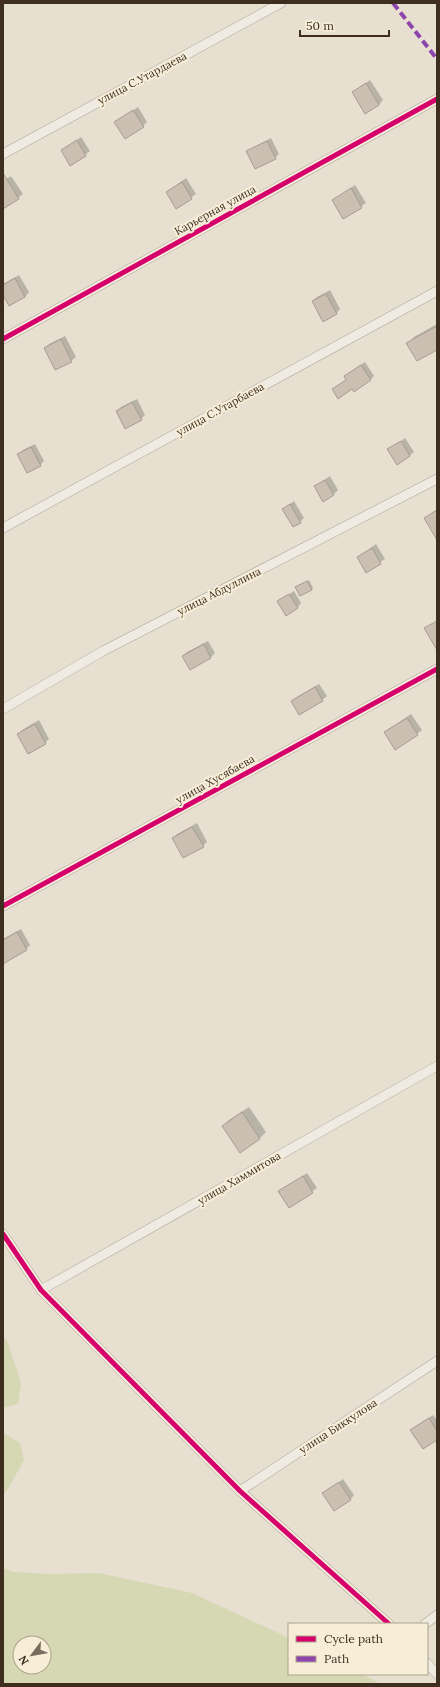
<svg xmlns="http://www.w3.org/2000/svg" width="440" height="1687" viewBox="0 0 440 1687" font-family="Lora,serif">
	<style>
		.green { fill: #d6d7b3; fill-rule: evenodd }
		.shadow { fill: #0003 }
		.building { fill: #cbbfb2; stroke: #a89c90 }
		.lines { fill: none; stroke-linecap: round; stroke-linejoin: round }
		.minor-casing { stroke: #ada599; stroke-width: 10 }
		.minor { stroke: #efebe3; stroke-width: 9 }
		.quiet { stroke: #8e44ad; stroke-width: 4; stroke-dasharray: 8 4; stroke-linecap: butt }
		.cycleway-casing { stroke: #f7eed8; stroke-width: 8 }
		.cycleway { stroke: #d6006c; stroke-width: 5 }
		.labels { text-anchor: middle; stroke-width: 4; stroke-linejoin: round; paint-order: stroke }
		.street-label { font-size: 11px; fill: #3d2e20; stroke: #f7eed8 }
	</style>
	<rect width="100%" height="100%" fill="#e7e0d1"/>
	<g class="green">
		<polygon points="3,1338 7,1340 21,1383 18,1404 3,1408"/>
		<polygon points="3,1433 20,1443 24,1460 8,1489 3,1495"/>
		<path d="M3 1568 14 1572 49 1574 99 1573 192 1593 289 1638V1674H362L381 1684H3ZM20 1643H44V1667H20Z"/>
	</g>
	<g class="shadow">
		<polygon points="370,80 383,100 379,105 353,92"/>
		<polygon points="138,107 147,122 143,126 116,122"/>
		<polygon points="81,137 90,151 71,165 62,150"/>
		<polygon points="271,138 279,154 275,158 248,152 252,148"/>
		<polygon points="11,176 23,194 4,208 3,181"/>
		<polygon points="186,178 196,194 176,208 167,192"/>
		<polygon points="355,185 366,203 344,218 333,200"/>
		<polygon points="19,275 29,292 25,297 3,293 3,284"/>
		<polygon points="330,290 340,309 336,314 313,301 317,297"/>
		<polygon points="437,324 437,348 408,343 414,337"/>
		<polygon points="65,336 76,357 71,361 55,369 45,348 49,344"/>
		<polygon points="365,362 374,376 370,380 353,388 345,376"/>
		<polygon points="137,399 145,415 141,419 117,411 121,407"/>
		<polygon points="405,438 414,452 409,456 389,450"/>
		<polygon points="35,444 44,461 40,465 19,455 23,450"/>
		<polygon points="330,476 338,490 333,495 315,486"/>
		<polygon points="294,501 304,518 300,522 283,509"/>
		<polygon points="437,509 437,530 425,518"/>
		<polygon points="376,544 385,559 366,571 358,557"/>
		<polygon points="309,580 313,588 311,590 296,587"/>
		<polygon points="294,591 301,603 297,608 279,601"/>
		<polygon points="208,641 215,653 211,657 190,669 183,656 187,652"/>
		<polygon points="319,684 327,696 322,700 292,701 297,697"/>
		<polygon points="411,714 422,730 417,734 385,732"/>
		<polygon points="39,720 49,739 45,743 18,734 22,730"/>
		<polygon points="197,823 207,842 203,846 173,838 177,834"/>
		<polygon points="21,929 30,945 26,949 3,959 3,939"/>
		<polygon points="249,1107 266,1132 260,1138 240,1152 223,1126 229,1120"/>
		<polygon points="307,1173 317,1188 289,1207 279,1191"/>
		<polygon points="433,1415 437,1420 437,1439 416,1426"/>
		<polygon points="343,1479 354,1495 350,1500 324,1493"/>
	</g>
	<g class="building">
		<polygon points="366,83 379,105 365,114 352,92"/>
		<polygon points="133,110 144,127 125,139 114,122"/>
		<polygon points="77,140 86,156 70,166 61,150"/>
		<polygon points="267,141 276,159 255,169 246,151"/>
		<polygon points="3,173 19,199 3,209"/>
		<polygon points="182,182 192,199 176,209 166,192"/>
		<polygon points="351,188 362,208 343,219 332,200"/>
		<polygon points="15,278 25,297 9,306 3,295 3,285"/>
		<polygon points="326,294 337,314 323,322 312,301"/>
		<polygon points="437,326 437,350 417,361 406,343"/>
		<polygon points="61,339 72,362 55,370 44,348"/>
		<polygon points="361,365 371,380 354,392 352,389 338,399 332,389 346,380 344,376"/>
		<polygon points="132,402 142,420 125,429 116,411"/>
		<polygon points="401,441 410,456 397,465 387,449"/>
		<polygon points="31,447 41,466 27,473 17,454"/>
		<polygon points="325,480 334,495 323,502 314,486"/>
		<polygon points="290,504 301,523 293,527 282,509"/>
		<polygon points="437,510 437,540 424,518"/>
		<polygon points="372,548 381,564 366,573 357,557"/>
		<polygon points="307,581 312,590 300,596 295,587"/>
		<polygon points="289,594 298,608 286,616 277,601"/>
		<polygon points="437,621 437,650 424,628"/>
		<polygon points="204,644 211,658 190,670 182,656"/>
		<polygon points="315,687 323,701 299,715 291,701"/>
		<polygon points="407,718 418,735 395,750 384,732"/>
		<polygon points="35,724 46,744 28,754 17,734"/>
		<polygon points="192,827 204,847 183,858 172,838"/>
		<polygon points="17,932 27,950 3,964 3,940"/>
		<polygon points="242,1112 260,1139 240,1153 222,1126"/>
		<polygon points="303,1176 313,1193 289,1208 278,1191"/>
		<polygon points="429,1418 437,1431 437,1440 423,1449 410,1430"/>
		<polygon points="339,1482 351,1500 334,1511 322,1493"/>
	</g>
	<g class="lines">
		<defs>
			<g id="minor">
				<polyline points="3,154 281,3"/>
				<polyline points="3,339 437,99"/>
				<polyline points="3,528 437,291"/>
				<polyline points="3,709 103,651 437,479"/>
				<polyline points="3,906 437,669"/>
				<polyline points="3,1234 41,1290 240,1491 389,1624"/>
				<polyline points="41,1290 437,1066"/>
				<polyline points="240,1491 437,1361"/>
				<polyline points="425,1624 437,1615"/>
				<polyline points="427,1663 437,1674"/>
			</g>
		</defs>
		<use href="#minor" class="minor-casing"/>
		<use href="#minor" class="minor"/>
		<polyline class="quiet" points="393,3 437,59"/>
		<defs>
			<g id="cycleway">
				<polyline points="3,339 437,99"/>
				<polyline points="3,906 437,669"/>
				<polyline points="3,1234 41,1290 240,1491 389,1624"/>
			</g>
		</defs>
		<use href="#cycleway" class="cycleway-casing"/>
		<use href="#cycleway" class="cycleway"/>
	</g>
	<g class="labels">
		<g class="street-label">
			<text transform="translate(142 78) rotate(-28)" y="4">улица С.Утардаева</text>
			<text transform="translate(215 210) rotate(-29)" y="4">Карьерная улица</text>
			<text transform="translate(220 409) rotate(-29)" y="4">улица С.Утарбаева</text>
			<text transform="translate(219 591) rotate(-27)" y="4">улица Абдуллина</text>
			<text transform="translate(215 779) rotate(-29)" y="4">улица Хусябаева</text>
			<text transform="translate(239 1178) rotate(-30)" y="4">улица Хаммитова</text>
			<text transform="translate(338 1426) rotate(-33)" y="4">улица Биккулова</text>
		</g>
	</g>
	<rect width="440" height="1687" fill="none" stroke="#3d2e20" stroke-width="8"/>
	<rect x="288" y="1623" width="140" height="52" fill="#f7eed8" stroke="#ada18e"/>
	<rect x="296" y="1636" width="20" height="6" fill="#d6006c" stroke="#ada18e"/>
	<text x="324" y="1643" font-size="12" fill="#3d2e20">Cycle path</text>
	<rect x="296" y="1656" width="20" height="6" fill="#8e44ad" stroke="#ada18e"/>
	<text x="324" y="1663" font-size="12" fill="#3d2e20">Path</text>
	<g transform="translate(32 1655) rotate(238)"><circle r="19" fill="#f7eed8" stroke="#ada18e"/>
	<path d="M0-3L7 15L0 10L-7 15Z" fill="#786c5e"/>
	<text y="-6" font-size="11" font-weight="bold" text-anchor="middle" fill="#3d2e20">N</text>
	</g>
	<path d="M300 30v6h89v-6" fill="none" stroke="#3d2e20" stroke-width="2"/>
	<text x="306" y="30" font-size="12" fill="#3d2e20" stroke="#f7eed8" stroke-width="3" paint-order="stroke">50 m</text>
</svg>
